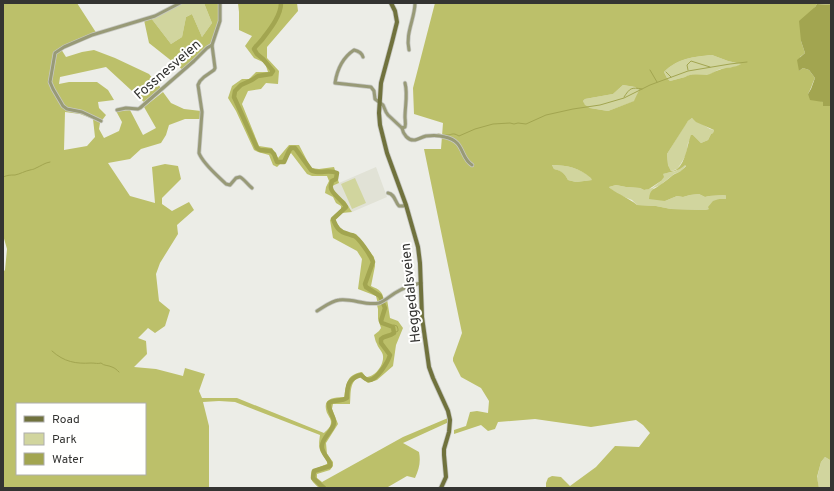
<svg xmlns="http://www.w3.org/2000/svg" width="834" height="491" viewBox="0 0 834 491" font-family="Overpass,sans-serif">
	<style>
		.built { fill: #e1e2d6 }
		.green { fill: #d1d59e }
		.forest { fill: #bcc06a; fill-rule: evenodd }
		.water { fill: #a2a550 }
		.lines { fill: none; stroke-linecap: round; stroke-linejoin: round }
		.stream { stroke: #a2a550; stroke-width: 1 }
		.river { stroke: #a2a550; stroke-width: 4.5 }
		.street-casing { stroke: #c7c8c3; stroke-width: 4.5 }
		.secondary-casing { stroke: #c7c8c3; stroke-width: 5.5 }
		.street { stroke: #989a77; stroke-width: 3 }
		.secondary { stroke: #70723d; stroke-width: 4 }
		.labels { text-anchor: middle; stroke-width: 4; stroke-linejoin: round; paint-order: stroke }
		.street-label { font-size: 14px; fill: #343432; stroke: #fffffe }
	</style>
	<rect width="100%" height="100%" fill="#ecede7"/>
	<polygon class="built" points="376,167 387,197 352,212 345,201 331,192 332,186"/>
	<g class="green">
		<polygon points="182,3 204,3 212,23 202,37 192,14 186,17 182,37 171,44 151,18"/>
		<path d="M712 55 728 61 742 64C735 69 725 67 718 70 715 71 712 74 709 75 701 77 693 72 685 77L670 81 667 78 664 72C678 58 693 57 712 55Z"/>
		<polygon points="623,85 635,87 639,90 635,101 608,111 590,108 585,106 583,101 585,99 613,94"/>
		<polygon points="692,118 710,129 714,130 713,133 711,134 708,140 701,143 693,135 688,143 686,155 680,165 677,169 671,171 668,165 667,154 685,125 688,121"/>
		<polygon points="685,164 686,165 682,171 674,174 659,186 653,188 665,201 677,196 683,197 690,195 699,194 705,197 709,196 725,195 726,196 726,199 719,199 709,209 705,210 671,209 656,206 637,205 632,200 617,194 610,188 609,187 616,185 626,187 640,188 644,190 652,188 661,181 662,174 676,171"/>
		<path d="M552 165C568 165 579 168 592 178V180L576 182 568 180C564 173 561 171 554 169Z"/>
		<polygon points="355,178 366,203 352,209 341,184"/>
		<polygon points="825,457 830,460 831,462 831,488 819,488 817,478 821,462"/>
	</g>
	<g class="forest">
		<path d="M3 3H77L97 34 61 49 66 57 82 52 94 50 115 58 149 74 161 88 144 102 106 67 60 77 59 84 69 82H97L108 90 114 100 98 102 99 108 106 115 100 123 99 129 104 138 119 131 122 122 116 111 130 110 143 135 156 128 144 107 163 92 171 103 184 109 201 111V119H185L169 125 166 135 161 143 141 149 130 159 108 163 130 196 155 203 152 167 165 164 178 166 181 179 162 198V204L172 211 189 202 194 210 177 225 178 234 160 263 156 274 159 301 170 310 165 326 155 333 148 328 138 338 146 341 147 354 134 367 156 369 183 376 185 368 205 374 199 391 202 398H237L324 433C327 430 331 427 331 422 331 419 328 415 327 413 322 398 332 398 344 397 347 383 346 375 362 372L366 377C375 377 384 365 383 356 383 352 378 348 377 344 375 341 375 338 374 335L379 331 381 328 378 319V309L377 305 387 299 390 318 398 321 403 328 396 345 393 366 377 380 368 383 360 377C349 381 351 394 350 404H333L332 409 338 424 326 443 327 454 333 462V466L330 470 317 474V478L322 482 403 437 448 418 449 422 403 443 419 452C421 462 419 469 415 478L407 476 388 487 384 488H319C312 481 309 480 312 470L327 464V461C319 450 318 449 320 435L235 402 219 401 203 402 209 426V488H3V272L5 270 7 249 3 235ZM65 112 80 114 93 119 95 137 87 146 64 150ZM17 404H145V474H17Z"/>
		<polygon points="204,3 221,3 220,21 212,43 207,48 183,70 149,43 144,20 151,18 171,44 182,37 186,17 192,14 202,37 212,23"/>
		<path d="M238 3H297L298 11 267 47V58L279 71 278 84 266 83 261 89 248 91 242 104 259 146 272 148 278 158 289 145H299L311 168 319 169 334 167 339 183 332 186 331 192 345 201 352 212 342 213 335 220 342 231 356 234 374 257 375 266 371 286C380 290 382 291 384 300L378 304 376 296 358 289 362 259 357 251 333 238 330 220 341 209V206L336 203 333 197 325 193 326 187 329 181 327 176H312L307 174 291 153 277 167 273 165 269 155 258 152 254 150 236 111 228 98 232 86 242 79H249L256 72H268L265 63 254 58 245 46 252 36 239 30V12Z"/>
		<path d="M435 3H831V5L817 4 815 7 801 41 805 53 800 57 799 71 803 68 809 70 815 78C812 84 811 89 808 94L823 102 824 106H831V462L830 460 825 457 821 462 817 477 819 488H546V483L548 478 552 476 561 477 570 486 596 467 615 446 639 447 650 433 643 425 636 420 591 427 535 419 498 422 495 429 488 431 481 425 454 434V430L466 426 470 412 477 411 488 413 489 401 481 388 461 377 453 361V358L462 333 424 149H441L443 123 414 114 413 88ZM712 55 728 61 741 64C735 68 726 67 719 70 715 71 711 74 707 75 699 75 691 73 685 77L670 81 667 78 664 72C678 58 693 57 712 55ZM623 85 635 87 639 90 634 101 608 111 590 108 585 105 583 101 585 99 613 94ZM692 118 696 122 714 130 713 133 711 134 708 140 701 143 693 135H691C687 145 686 162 677 169 676 170 672 171 671 171L668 165 667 154 688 121ZM552 165C568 165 579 168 591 178L592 180 576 182 568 180C564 173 562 171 554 169ZM685 165 686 166C680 173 680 171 673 175 669 178 665 182 660 185 653 190 650 189 649 199L665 201 677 196 683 197 690 195 699 194 705 197 709 196 725 195 726 196V199H719L713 201 708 207 709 209 705 210 671 209 656 206 637 205C629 198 619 195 610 188L609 187 616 185 626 187 640 188 644 190 649 189 661 181 664 177 663 174C671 172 679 171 685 165Z"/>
	</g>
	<polygon class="water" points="817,4 831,5 831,106 823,106 823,102 810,100 808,94 811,89 815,78 809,70 803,68 799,71 797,60 805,53 801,41 799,21 815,7"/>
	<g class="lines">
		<g class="stream">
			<polyline points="650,70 657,82"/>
			<polyline points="688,70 687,65 691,61 710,67"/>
			<polyline points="666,72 671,77"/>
			<path d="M624 97C630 88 631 87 642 89"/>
			<path d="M438 134C441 134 444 136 447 135 453 135 452 132 459 136L475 129 493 124 510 123 514 124 518 123 526 124 546 115 573 109 600 105 624 98 650 85 688 71 730 64 747 62"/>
			<path d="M3 177C8 175 10 175 15 175 20 174 25 171 30 170 34 169 32 170 36 168 41 166 44 163 50 162"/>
			<polyline points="391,326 394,325 397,326 398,329 398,331 394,333"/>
			<path d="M52 351C64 362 76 364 91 363 95 363 98 364 101 363 104 366 108 365 112 367 115 368 117 370 119 372"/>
		</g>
		<path class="river" d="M281 3C281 15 271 28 264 37 261 42 257 44 254 49L257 54 263 59 273 71 271 74 258 76 252 80 241 85 235 91 234 97 257 148 260 150 271 151 274 154 277 162H284L289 151 291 148H295L311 170C319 175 328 169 337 173L336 179 332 181C332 182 330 187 331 188 331 193 343 201 346 207L333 219C336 227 339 232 348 234 350 235 352 235 354 236 359 238 371 256 373 262L365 284 366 287 380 296 385 308 381 321 382 323 393 327 394 333C389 337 385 335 381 339V343L390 355C388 362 377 380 369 380 366 380 363 377 361 375 348 378 347 387 347 398 341 402 335 399 329 403 328 410 333 415 334 421 335 430 322 437 322 446 321 451 328 458 330 463V466L314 471 313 478 324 488"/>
		<defs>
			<g id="street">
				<path d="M212 45 215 68 214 70 204 77 200 81 198 85 202 112 199 153C203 164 218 176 226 184L230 185 236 178 240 177C244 179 248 185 252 188"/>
				<path d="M409 50C405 34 415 18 415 3"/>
				<path d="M363 57C362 53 358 51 354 50 342 58 337 70 335 83L371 87 374 91 375 99 383 105 386 112 388 115 402 128 405 127C406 123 405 120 405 117 405 106 408 94 405 83"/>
				<polyline points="117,110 126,108 138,109 140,108 194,61 207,48 212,45 220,21 220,3"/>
				<polyline points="101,121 82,112 67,109 63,106 53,89 50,82 55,53 64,47 92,35 155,16 180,3"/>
				<path d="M402 128C403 134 408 141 415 140 419 139 422 137 426 136 433 135 439 135 445 137 465 141 460 158 472 165"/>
				<path d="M388 193C395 194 395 202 399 206H403L406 205"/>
				<path d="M317 311C324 307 331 301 339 300 352 298 366 306 379 303 385 301 390 296 395 293 403 288 411 285 421 283"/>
			</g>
			<polyline id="secondary" points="391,3 395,11 397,22 392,42 381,83 379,113 380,125 387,153 406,205 418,247 420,263 422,317 429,367 433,378 448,411 450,420 449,432 444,449 444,455 446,477 441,488"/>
		</defs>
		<use href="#street" class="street-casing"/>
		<use href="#secondary" class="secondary-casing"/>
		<use href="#street" class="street"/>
		<use href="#secondary" class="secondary"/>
	</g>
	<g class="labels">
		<g class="street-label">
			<text transform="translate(167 69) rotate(-41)" y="5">Fossnesveien</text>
			<text transform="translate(410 293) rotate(-96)" y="5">Heggedalsveien</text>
		</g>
	</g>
	<rect width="834" height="491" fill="none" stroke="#343432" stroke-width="8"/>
	<rect x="16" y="403" width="130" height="72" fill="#fffffe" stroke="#aeaeac"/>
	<rect x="24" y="416" width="20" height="6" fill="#70723d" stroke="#aeaeac"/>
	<text x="52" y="423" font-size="12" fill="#343432">Road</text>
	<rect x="24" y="433" width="20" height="12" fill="#d1d59e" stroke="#aeaeac"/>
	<text x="52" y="443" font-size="12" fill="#343432">Park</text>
	<rect x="24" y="453" width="20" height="12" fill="#a2a550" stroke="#aeaeac"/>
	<text x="52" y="463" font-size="12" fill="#343432">Water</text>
</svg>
